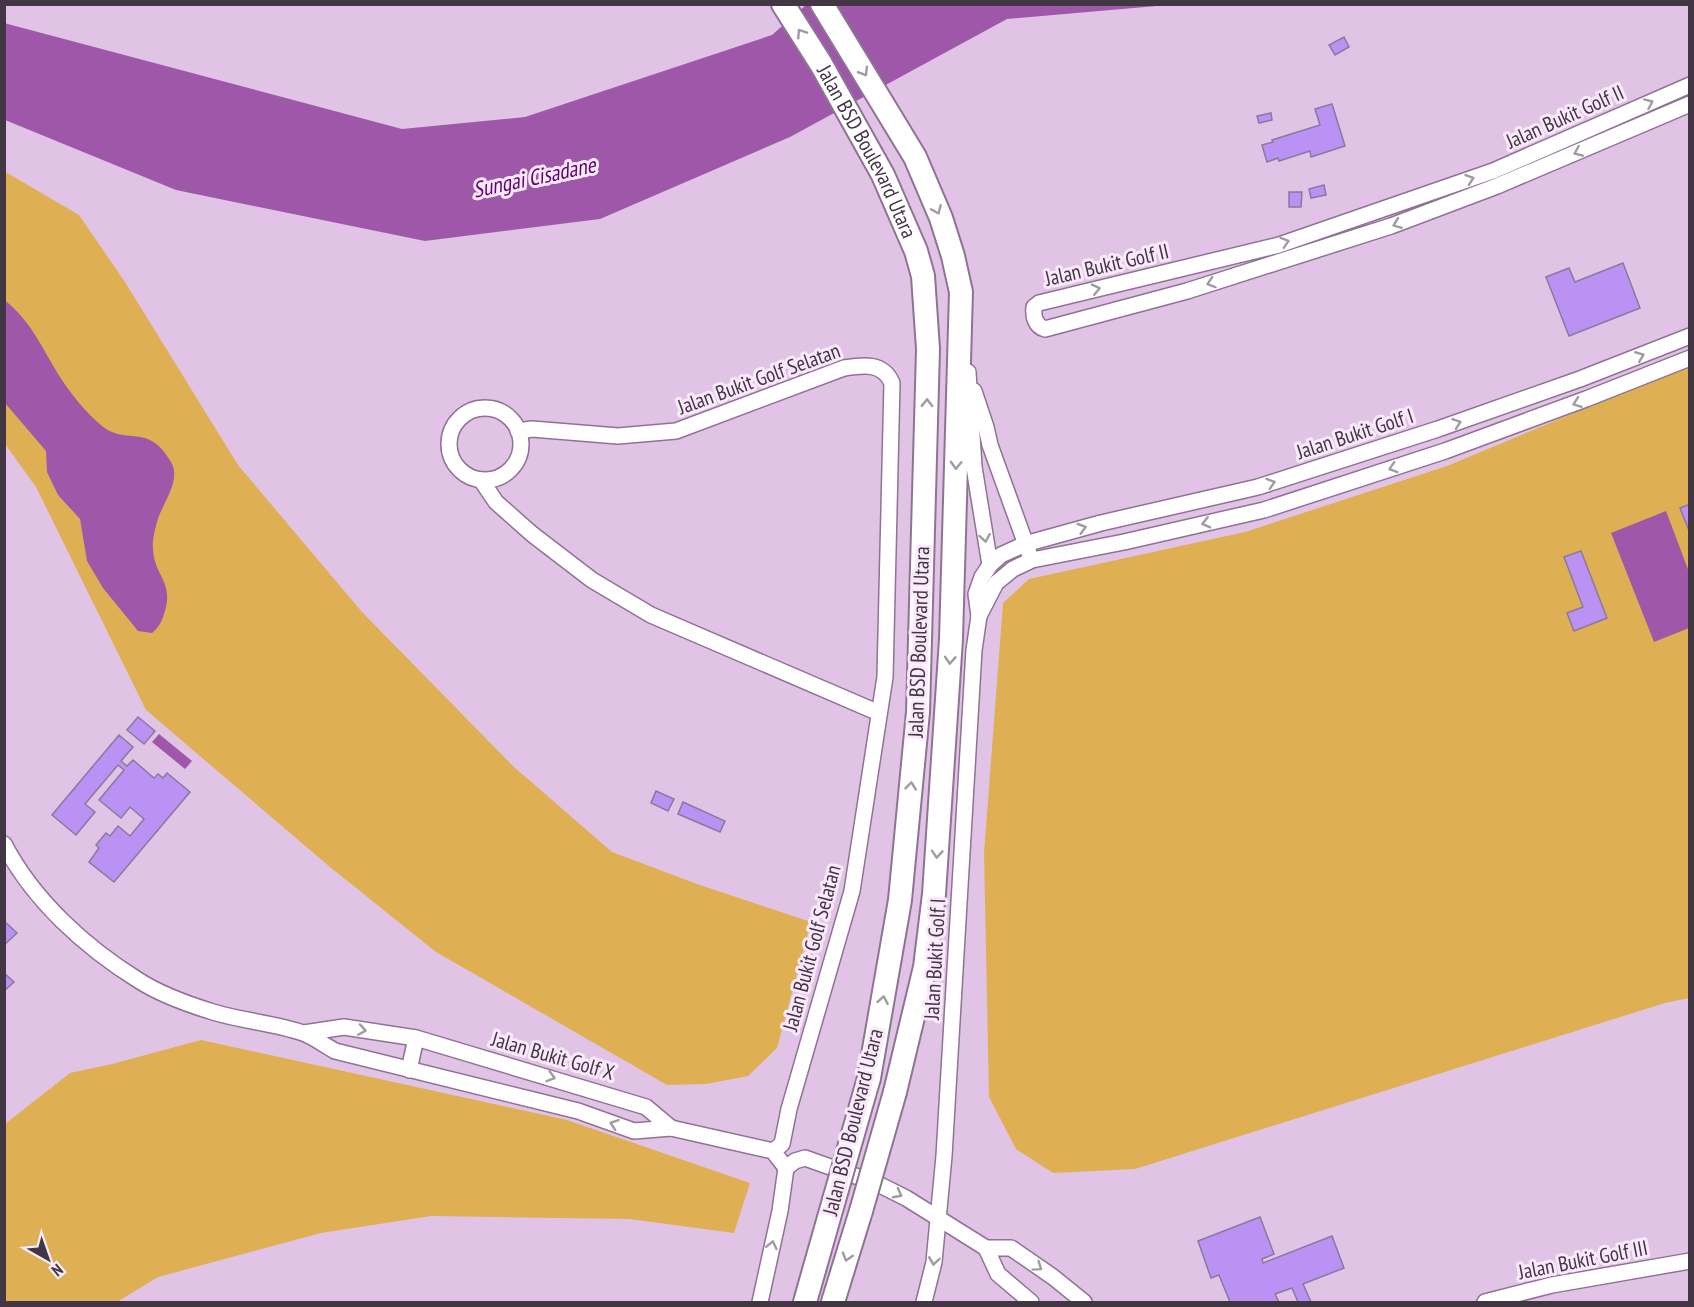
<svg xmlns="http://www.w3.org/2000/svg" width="1694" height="1307" viewBox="0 0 1694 1307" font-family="'PT Sans Narrow',sans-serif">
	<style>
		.green { fill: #dfb053 }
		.water { fill: #9e57a9 }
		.building { fill: #bb92f4; stroke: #88799f; stroke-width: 1.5 }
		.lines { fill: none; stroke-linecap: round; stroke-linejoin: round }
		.street-casing { stroke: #8f7394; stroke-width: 18 }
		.secondary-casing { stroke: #8f7394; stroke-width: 26 }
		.street { stroke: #fff; stroke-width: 15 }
		.secondary { stroke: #fff; stroke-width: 22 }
		.secondary-bridge-casing { stroke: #8f7394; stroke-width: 26; stroke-linecap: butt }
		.secondary-bridge { stroke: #fff; stroke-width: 22 }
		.oneway { stroke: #a09aa2 }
		.labels { text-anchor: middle; stroke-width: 6; stroke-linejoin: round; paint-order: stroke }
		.street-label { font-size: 21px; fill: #423644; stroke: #f9e9fb }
		.water-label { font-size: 22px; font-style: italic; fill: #620070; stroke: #f9e9fb }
	</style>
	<rect width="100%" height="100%" fill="#e1c3e6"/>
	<g class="green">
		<polygon points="4,171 79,215 125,282 238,465 362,612 514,767 612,852 697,884 811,922 777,1048 748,1076 706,1084 667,1085 436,952 330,867 146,710 36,487 5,444"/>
		<polygon points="1689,365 1689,998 1665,1003 1135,1169 1053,1173 1016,1149 989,1097 984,853 1003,603 1029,579 1245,532 1447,466"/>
		<polygon points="201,1040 567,1120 750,1183 734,1233 629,1219 431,1216 321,1233 158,1277 117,1302 5,1302 5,1124 70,1073 112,1064"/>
	</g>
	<g class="water">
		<polygon points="806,5 1168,5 1007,19 790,137 600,219 425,241 176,190 5,120 4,23 402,129 525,117 772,35"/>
		<path d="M4 300C31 320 43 350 60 377 71 394 86 413 102 426 127 446 148 422 171 462 182 481 162 503 157 522 155 529 152 541 153 549 154 576 175 582 164 614 161 623 159 627 152 633L138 631 103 588 87 561 80 519 58 495 47 472 46 451 5 403Z"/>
		<polygon points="1666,511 1689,572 1689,628 1654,642 1611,533"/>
		<polygon points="159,734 192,761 185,769 152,742"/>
	</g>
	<g class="building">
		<polygon points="1344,37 1349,47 1335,55 1329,45"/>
		<polygon points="1332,104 1345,146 1311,157 1310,151 1279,161 1278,158 1267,162 1262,145 1273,142 1272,140 1320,125 1315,109"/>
		<polygon points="1271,113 1272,120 1259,123 1257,116"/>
		<polygon points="1324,185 1326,195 1311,198 1309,189"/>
		<polygon points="1289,192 1302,192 1301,207 1289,207"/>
		<polygon points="1623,263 1640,308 1569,336 1546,277 1569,268 1575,282"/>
		<polygon points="1690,504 1690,533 1680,508"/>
		<polygon points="1581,551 1607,618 1574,631 1567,613 1583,607 1564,557"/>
		<polygon points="138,717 155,731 144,744 127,730"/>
		<polygon points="119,735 133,747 121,761 127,766 133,760 154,778 158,774 163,778 167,773 190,792 114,882 89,862 99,848 96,845 106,833 110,836 118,826 130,836 144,819 130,807 121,818 99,800 124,770 118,765 85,804 95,812 76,835 52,815"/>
		<polygon points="656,791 674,799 668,811 651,803"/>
		<polygon points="683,802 725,821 720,832 678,814"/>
		<polygon points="4,921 17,933 4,945"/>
		<polygon points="4,973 14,982 4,991"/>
		<polygon points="1260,1217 1274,1254 1262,1259 1263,1263 1332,1236 1344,1268 1303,1284 1311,1302 1298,1302 1292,1288 1275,1294 1279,1302 1230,1302 1219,1275 1211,1278 1198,1241"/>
	</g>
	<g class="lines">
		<defs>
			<g id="street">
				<path d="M1690 85 1493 171 1279 245 1039 303 1034 307C1033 316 1035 326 1045 329L1187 291 1391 226 1497 186 1690 104"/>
				<polyline points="968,372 974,467 990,565"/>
				<polyline points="974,391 986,427 990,445 1029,553"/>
				<circle cx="485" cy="444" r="36"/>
				<path d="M518 431 532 429 618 436 676 431 844 368C863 365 883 362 892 383L885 677 852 891 789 1109 782 1144 773 1151"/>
				<polyline points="481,480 496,502 532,534 592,580 651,615 879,713"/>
				<polyline points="979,616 996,583 1013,569 1032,560 1124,542 1264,510 1445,451 1586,399 1690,358"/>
				<path d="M4 844C33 900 85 947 138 980 161 995 187 1004 213 1012 242 1021 274 1023 303 1033 314 1037 324 1045 335 1051L578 1111 634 1131 671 1128 773 1151 786 1168"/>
				<polyline points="304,1033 344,1027 416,1038 646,1107 671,1128"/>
				<polyline points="409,1070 416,1038"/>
				<polyline points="786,1168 795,1161 805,1158 878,1184 906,1198 986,1248 1011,1248 1053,1277 1084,1302"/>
				<polyline points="986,1248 998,1274 1031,1302"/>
				<polyline points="760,1302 780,1211 786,1168"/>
				<polyline points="924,1302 934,1262 944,1156 974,650 979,616 976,594 982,577 990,565 1001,555 1025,544 1101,523 1258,487 1438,429 1580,379 1690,336"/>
				<polyline points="1485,1302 1552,1285 1690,1261"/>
			</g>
			<g id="secondary">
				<path id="s1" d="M783 4 821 64 883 175 916 251 923 276 928 349 918 712 900 900 869 1078"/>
				<polyline points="822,4 915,157 941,218 953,256 961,292 951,639 934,894 925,967 895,1092"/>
				<polyline points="805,1302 834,1200"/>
				<polyline points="833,1302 861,1211"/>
			</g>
		</defs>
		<use href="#street" class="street-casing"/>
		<use href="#secondary" class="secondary-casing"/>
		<use href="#street" class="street"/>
		<use href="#secondary" class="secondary"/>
		<defs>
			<g id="secondary-bridge">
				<polyline points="834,1200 869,1078"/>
				<polyline points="861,1211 895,1092"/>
			</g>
		</defs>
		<use href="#secondary-bridge" class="secondary-bridge-casing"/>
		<use href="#secondary-bridge" class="secondary-bridge"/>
	</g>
	<defs><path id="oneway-chevron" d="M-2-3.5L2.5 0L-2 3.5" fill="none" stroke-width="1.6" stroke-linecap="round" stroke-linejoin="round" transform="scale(1.5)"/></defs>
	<g class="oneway">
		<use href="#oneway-chevron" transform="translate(801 33) rotate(-123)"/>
		<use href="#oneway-chevron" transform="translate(864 72) rotate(59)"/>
		<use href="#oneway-chevron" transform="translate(1649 103) rotate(-24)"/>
		<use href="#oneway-chevron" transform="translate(1578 152) rotate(157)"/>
		<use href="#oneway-chevron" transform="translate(1470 179) rotate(-19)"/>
		<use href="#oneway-chevron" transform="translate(937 210) rotate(67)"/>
		<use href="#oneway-chevron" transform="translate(1397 224) rotate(160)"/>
		<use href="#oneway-chevron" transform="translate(1285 242) rotate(-18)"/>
		<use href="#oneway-chevron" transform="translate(1211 283) rotate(162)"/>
		<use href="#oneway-chevron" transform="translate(1096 289) rotate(-13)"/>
		<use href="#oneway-chevron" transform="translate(1640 356) rotate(-22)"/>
		<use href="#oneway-chevron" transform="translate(927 403) rotate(-89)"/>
		<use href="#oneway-chevron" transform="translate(1577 403) rotate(160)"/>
		<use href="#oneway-chevron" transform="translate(1457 423) rotate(-19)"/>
		<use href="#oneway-chevron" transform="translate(956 465) rotate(92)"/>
		<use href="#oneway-chevron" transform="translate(1393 468) rotate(162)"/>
		<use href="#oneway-chevron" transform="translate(1271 483) rotate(-18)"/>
		<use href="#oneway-chevron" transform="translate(1206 523) rotate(167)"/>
		<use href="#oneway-chevron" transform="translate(1082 528) rotate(-16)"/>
		<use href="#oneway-chevron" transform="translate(985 538) rotate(80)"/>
		<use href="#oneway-chevron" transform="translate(950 660) rotate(94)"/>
		<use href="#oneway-chevron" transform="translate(911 786) rotate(-84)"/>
		<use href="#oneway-chevron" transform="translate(937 854) rotate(94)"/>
		<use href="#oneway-chevron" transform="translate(883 1000) rotate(-80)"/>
		<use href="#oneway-chevron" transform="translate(362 1030) rotate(9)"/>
		<use href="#oneway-chevron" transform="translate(551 1077) rotate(16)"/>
		<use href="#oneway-chevron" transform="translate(614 1124) rotate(-161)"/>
		<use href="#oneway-chevron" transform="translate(898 1194) rotate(28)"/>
		<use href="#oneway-chevron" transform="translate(772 1245) rotate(-77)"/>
		<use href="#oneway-chevron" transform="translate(847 1257) rotate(107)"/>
		<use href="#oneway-chevron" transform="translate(934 1261) rotate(98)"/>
		<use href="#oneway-chevron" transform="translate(1038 1267) rotate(35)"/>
	</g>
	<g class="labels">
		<g class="street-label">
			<text transform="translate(1565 117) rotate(-24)" y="7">Jalan Bukit Golf II</text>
			<text dy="7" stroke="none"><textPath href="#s1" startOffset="170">Jalan BSD Boulevard Utara</textPath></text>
			<text transform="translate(1107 265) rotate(-13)" y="7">Jalan Bukit Golf II</text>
			<text transform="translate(759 379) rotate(-20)" y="7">Jalan Bukit Golf Selatan</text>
			<text transform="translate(1355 434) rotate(-18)" y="7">Jalan Bukit Golf I</text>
			<text transform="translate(919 642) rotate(-88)" y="7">Jalan BSD Boulevard Utara</text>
			<text transform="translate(812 948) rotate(-75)" y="7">Jalan Bukit Golf Selatan</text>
			<text transform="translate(935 959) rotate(-87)" y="7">Jalan Bukit Golf I</text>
			<text transform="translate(553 1056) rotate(16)" y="7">Jalan Bukit Golf X</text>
			<text transform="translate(853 1122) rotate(-76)" y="7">Jalan BSD Boulevard Utara</text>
			<text transform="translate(1583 1260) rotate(-11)" y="7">Jalan Bukit Golf III</text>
		</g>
		<g class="water-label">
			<text transform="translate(534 177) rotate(-12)" y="8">Sungai Cisadane</text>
		</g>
	</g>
	<rect width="1694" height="1307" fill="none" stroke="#423644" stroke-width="12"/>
	<g transform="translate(48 1259) rotate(140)" stroke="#f9e9fb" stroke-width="4.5" paint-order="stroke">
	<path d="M0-4.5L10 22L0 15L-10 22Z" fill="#423644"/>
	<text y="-9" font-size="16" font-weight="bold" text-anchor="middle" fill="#423644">N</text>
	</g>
</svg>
